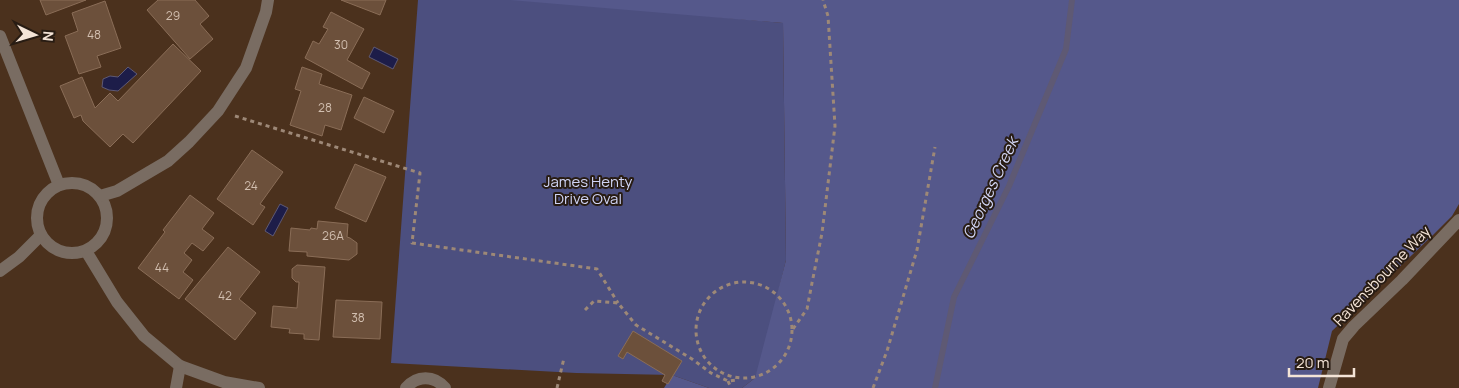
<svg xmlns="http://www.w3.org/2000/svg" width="1459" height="388" viewBox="0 0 1459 388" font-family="Manrope,sans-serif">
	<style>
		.green { fill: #4c4f7f }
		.forest { fill: #55588b }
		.water { fill: #1d1d49; stroke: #5e5974 }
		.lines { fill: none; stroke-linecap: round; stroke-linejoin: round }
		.stream { stroke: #5e5974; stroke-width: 6 }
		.building { fill: #6c503b; stroke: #8a6d57 }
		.path { stroke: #9d8877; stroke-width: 3; stroke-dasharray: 4 4; stroke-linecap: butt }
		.minor { stroke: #796c62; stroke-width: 12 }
		.labels { text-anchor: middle; stroke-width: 4; stroke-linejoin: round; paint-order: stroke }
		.number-label { font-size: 12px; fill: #d2bfb0 }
		.park-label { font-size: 15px; fill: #d0d4f5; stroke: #281c13 }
		.street-label { font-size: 15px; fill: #f4e4d7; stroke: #281c13 }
		.water-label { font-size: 16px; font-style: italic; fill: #d3d7f7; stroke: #281c13 }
	</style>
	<rect width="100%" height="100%" fill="#4b311d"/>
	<polygon class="green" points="418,0 536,0 783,23 786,260 776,301 781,307 755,378 742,388 709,388 672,375 576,373 391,363"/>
	<g class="forest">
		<polygon points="510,0 1459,0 1459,204 1452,216 1433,235 1332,331 1318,388 742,388 755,378 786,260 783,23"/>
		<polygon points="672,375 709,388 664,388"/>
	</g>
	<g class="water">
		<polygon points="374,47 398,59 393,69 369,57"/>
		<polygon points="128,67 137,74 118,91 109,90 102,87 103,79 110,76 118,77"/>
		<polygon points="280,204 288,208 273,236 265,231"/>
	</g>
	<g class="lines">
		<polyline class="stream" points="935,388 954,297 1009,186 1066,49 1072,0"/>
	</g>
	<g class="building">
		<polygon points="40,0 86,0 46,15"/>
		<polygon points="158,0 195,0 209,16 200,24 213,39 190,59 147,10"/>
		<polygon points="341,0 386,0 380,15"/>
		<polygon points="105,1 121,48 97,56 101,67 79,74 65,36 78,31 72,13"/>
		<polygon points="331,12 364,29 347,60 370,73 362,89 305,58 313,41 319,44 328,29 323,27"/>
		<polygon points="173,44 201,71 133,143 123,134 110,147 83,121 81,115 74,118 60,86 82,77 95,108 110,93 118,101"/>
		<polygon points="302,67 322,74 319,84 352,95 341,130 325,125 322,136 290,125 301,91 295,89"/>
		<polygon points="364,97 394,111 384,133 354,118"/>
		<polygon points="252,150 283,172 260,204 265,207 253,225 217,199"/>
		<polygon points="355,164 386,177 366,222 335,208"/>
		<polygon points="190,195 214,213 202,229 214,238 203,251 192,243 184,253 192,260 183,272 193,280 179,299 138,268 165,232 163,230"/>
		<polygon points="318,221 348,224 347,237 350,238 357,243 357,254 349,260 307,256 307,252 289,251 291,228 310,230 311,228 317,229"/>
		<polygon points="228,247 260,272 239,299 256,313 235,340 185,299"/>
		<polygon points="297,265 325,267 319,340 304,339 304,334 289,333 290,329 271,327 273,306 297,308 299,282 296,282 292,278 292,269"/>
		<polygon points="336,300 382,302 380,339 333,337"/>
		<polygon points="633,331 682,361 668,384 662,381 665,375 627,352 623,359 618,356"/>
	</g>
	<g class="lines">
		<g class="path">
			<polyline points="235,116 420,173 412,243 597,269 618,303"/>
			<circle cx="744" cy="330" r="48"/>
			<polyline points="585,310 594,301 618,303 636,325 692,359 711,373 728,381 737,380"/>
			<polyline points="793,329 807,309 812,283 822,233 835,126 828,16 823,0"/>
			<polyline points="728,381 731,388"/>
			<polyline points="557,388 564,358"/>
			<polyline points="873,388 887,351 917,250 935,147"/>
		</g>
		<g class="minor">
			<polyline points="0,36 59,185"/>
			<circle cx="72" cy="218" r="35"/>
			<polyline points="100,196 117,191 168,161 189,142 218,111 246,68 266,12 268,0"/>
			<polyline points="86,251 117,302 144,336 180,366 224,382 259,388"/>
			<polyline points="0,271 19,257 41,235"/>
			<polyline points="176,388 180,366"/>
			<path d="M406 388C417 375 434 375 445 388"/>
			<polyline points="1329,388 1343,339 1354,326 1402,280 1459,220"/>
		</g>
	</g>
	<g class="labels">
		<g class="number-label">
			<text x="173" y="20">29</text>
			<text x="94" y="39">48</text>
			<text x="341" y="49">30</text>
			<text x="325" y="112">28</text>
			<text x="251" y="190">24</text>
			<text x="333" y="240">26A</text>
			<text x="162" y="272">44</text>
			<text x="225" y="300">42</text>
			<text x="358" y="322">38</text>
		</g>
		<g class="park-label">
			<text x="588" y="187">James Henty<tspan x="588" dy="17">Drive Oval</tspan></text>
		</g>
		<g class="street-label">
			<text transform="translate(1382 276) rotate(-46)" y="5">Ravensbourne Way</text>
		</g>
		<g class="water-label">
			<text transform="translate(990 188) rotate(-65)" y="6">Georges Creek</text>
		</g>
	</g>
	<g transform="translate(35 35) rotate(95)" stroke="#281c13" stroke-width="4" paint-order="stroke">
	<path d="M0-4L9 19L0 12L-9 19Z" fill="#f4e4d7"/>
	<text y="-8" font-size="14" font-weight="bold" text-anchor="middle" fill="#f4e4d7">N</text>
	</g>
	<path d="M1289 368v8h65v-8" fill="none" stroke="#f4e4d7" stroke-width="2.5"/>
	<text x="1296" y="368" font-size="15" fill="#f4e4d7" stroke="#281c13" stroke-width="4" paint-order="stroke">20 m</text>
</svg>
